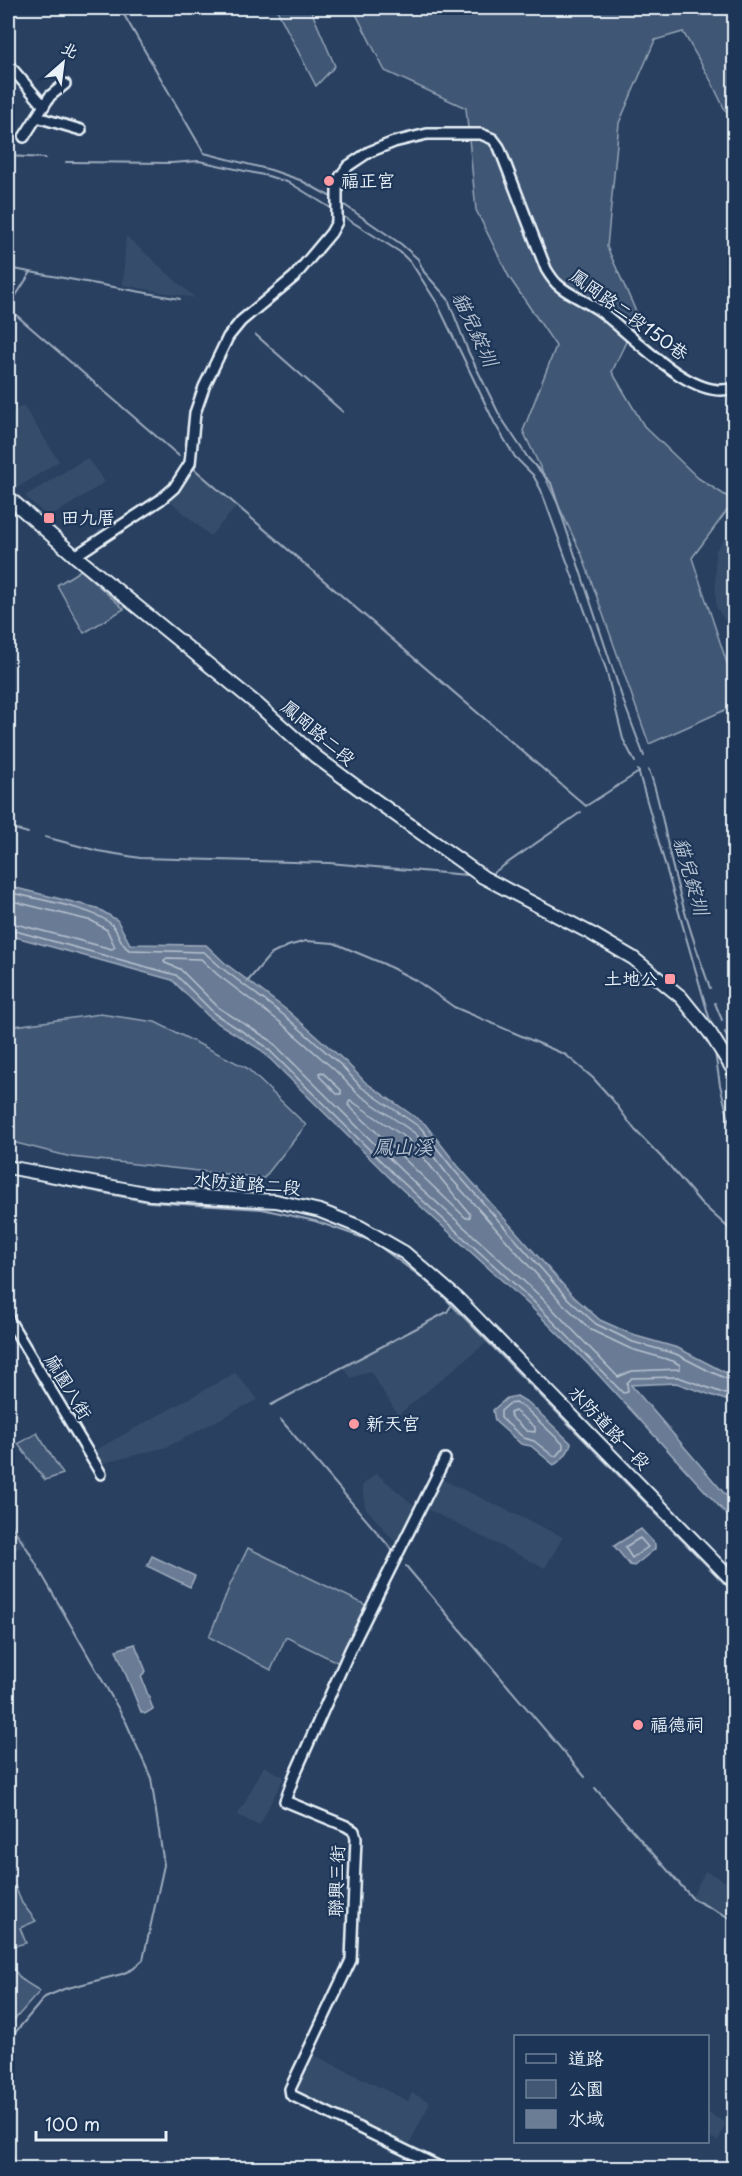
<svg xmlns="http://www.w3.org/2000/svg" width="742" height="2176" viewBox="0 0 742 2176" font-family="'Playpen Sans','LXGW WenKai TC',sans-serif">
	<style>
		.built { fill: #364d6b }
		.green { fill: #415774; stroke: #94a4b6; stroke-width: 1.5 }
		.water { fill: #6b7c95; stroke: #9dabbd; stroke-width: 1.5 }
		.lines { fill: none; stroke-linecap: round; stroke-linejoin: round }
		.shore { stroke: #b6c2d0; stroke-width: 1.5 }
		.stream { stroke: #9dabbd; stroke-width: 2 }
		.street-casing { stroke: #e8f1f8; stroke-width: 14 }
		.secondary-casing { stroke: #e8f1f8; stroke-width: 16 }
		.street { stroke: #1d3557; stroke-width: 9 }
		.secondary { stroke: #1d3557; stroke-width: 12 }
		.poi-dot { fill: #ff9aa2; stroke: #1d3557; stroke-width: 2 }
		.labels { text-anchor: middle; stroke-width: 4.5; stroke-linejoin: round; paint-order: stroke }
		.poi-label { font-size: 18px; fill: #e8f1f8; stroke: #1d3557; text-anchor: start }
		.street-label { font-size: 18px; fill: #e8f1f8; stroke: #1d3557 }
		.water-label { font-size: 20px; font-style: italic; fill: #b6c2d0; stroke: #1d3557 }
	</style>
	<rect width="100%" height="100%" fill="#294061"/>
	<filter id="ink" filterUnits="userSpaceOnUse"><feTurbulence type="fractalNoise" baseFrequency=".0167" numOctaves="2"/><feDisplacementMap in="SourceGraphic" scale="12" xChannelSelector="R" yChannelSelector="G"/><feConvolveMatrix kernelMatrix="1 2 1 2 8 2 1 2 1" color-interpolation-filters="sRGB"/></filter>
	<g filter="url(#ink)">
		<g class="built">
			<polygon points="126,236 195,298 123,285"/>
			<polygon points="23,405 59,461 14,490 8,484 8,416"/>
			<polygon points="87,458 105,482 49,518 25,496"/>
			<polygon points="195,471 238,505 210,536 169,500"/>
			<polygon points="734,527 734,634 716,607 715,551"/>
			<polygon points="455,1309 487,1342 398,1415 370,1371 351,1378 343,1367"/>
			<polygon points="235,1373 258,1399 167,1447 100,1464 94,1451"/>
			<polygon points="376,1473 415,1506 395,1542 365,1507 362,1486"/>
			<polygon points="439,1478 563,1537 545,1568 425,1508"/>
			<polygon points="8,1516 27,1543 8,1555"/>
			<polygon points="264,1766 284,1777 259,1826 238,1815"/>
			<polygon points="705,1871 734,1886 734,1918 692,1897"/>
			<polygon points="312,2054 408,2101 412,2093 430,2102 408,2147 294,2092"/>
			<polygon points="708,2113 726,2123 718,2141 708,2136"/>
		</g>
		<g class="green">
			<polygon points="276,8 310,8 335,66 316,86"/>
			<polygon points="353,8 734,8 734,112 726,112 711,81 683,32 655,40 619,123 607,247 638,316 612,372 644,426 698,478 734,501 692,558 734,684 734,706 649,744 582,555 523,431 556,346 509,277 476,210 466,108 385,71"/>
			<polygon points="81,570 124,609 84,633 57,585"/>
			<polygon points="100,1014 155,1022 247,1068 306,1125 264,1178 71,1157 8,1141 8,1027"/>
			<polygon points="37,1433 63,1474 45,1480 18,1444"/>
			<polygon points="248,1548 366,1605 339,1663 286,1637 271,1670 209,1637 230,1585"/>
			<polygon points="15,1886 22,1903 36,1921 20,1928 26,1943 10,1947 8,1944 8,1891"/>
			<polygon points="8,1962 22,1980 40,1991 8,2027"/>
		</g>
		<g class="water">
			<polygon points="8,886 97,908 117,920 130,944 206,945 226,964 288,1011 346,1062 365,1082 425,1124 458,1166 572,1295 600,1320 636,1336 678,1348 734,1377 734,1403 676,1383 631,1385 730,1500 734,1498 734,1515 729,1517 595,1371 529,1305 394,1182 261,1050 211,1019 172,980 8,935"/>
			<path d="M517 1396 529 1403 571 1443C569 1452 562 1460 554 1465L531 1446 521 1444 495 1421 493 1410 507 1398Z"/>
			<polygon points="641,1529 655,1544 655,1549 634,1566 630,1565 614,1546"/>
			<polygon points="152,1556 195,1576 190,1587 147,1566"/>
			<polygon points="135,1644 146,1671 141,1676 153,1709 145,1714 141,1712 116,1650"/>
		</g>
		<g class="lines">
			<g class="shore">
				<path d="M8 892C35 899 90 907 110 923 119 930 119 944 129 950L204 952 223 969 285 1016 342 1066 361 1087 421 1128 454 1170 567 1298 596 1324 633 1342 676 1354 709 1371 734 1382"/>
				<polyline points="8,900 92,921 107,930 115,947 112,949 8,922"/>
				<polyline points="8,929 176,975 215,1014 265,1046 398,1178 533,1301 623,1393 628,1392 627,1383 632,1378 678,1377 734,1397"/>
				<polygon points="167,958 201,959 218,975 280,1022 337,1072 357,1093 416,1134 448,1175 562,1303 591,1330 631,1349 673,1361 680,1365 680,1369 632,1371 618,1377 539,1295 403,1172 270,1040 219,1008 180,969 165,963 164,960"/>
				<polygon points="322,1072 341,1090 341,1094 337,1094 320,1077 319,1073"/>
				<polygon points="350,1100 409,1140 470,1214 470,1217 466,1218 348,1105"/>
				<polygon points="515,1403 525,1408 563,1444 563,1448 556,1456 553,1456 534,1441 524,1438 501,1418 501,1411 509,1404"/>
				<polygon points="515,1411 535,1427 535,1432 527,1431 511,1417 510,1413"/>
				<polygon points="640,1538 648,1547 632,1558 625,1547"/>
			</g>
			<g class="stream">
				<polyline points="120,8 204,153 271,170 300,180 333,198"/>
				<polyline points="8,156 45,158"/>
				<polyline points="66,162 171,163 199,161 268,176 290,183 334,210"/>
				<polyline points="340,202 401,244 418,259 424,272 448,299 468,351 500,416 528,458 551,483 623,700 644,756"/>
				<polyline points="341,215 400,252 412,264 437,303 495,424 515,457 533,475 541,490 606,669 623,739 635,762"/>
				<polyline points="8,268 180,299"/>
				<polyline points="31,272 8,308 179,456"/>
				<polyline points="256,335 343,412"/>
				<polyline points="192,467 586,806 639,772"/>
				<polyline points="638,770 711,1024"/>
				<path d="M649 770C660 799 664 829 671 860 681 903 695 946 710 988"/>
				<polyline points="8,827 28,833"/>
				<polyline points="45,837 98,851 140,858 329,863 467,875"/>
				<polyline points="493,873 581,812"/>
				<polyline points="247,982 270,955 288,946 306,941 334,943 384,964 417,981 454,1007 566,1055 593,1078 612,1099 635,1130 668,1164 701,1203 734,1233"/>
				<polyline points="715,1003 722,1020"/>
				<polyline points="725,1032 734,1053"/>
				<polyline points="715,1052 720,1085 734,1140"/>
				<polyline points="8,1174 149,1202 262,1209 315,1221 372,1241 421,1277 443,1296 730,1589"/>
				<polyline points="271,1405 447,1312 451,1306"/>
				<polyline points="281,1420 393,1551"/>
				<polyline points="8,1521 28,1550 126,1722 151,1778 164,1865 143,1960 133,1969 122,1974 64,1989 45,1997 14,2034 8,2047"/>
				<polyline points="406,1566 585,1777"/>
				<polyline points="595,1788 693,1899 734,1920"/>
				<polyline points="8,2124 15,2168"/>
			</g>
			<defs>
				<g id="street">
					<polyline points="8,64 44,106"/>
					<polyline points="37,117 81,130"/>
					<polyline points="24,137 50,96 65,84"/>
					<path d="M75 556 160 500 174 488 190 463 195 413 204 387 228 337 241 321 294 277 331 233 337 222V189L340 177 348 166 369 152 394 142 427 134H481L493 139 499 147 546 269C549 274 553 280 557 284 569 295 586 301 600 311 632 334 692 403 734 388"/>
					<polyline points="8,1318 101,1474"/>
					<polyline points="442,2168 291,2095 290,2089 351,1960 356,1838 354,1831 346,1826 285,1801 294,1776 350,1650 445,1459"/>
				</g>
				<g id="secondary">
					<polyline points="8,497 75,556 258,705 315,756 358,788 483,877 592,934 633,958 681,997 710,1033 734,1071"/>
					<polyline points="8,1167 150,1194 276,1201 320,1211 360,1227 405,1253 458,1299 734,1582"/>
				</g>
			</defs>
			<use href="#street" class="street-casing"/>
			<use href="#secondary" class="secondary-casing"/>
			<use href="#street" class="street"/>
			<use href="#secondary" class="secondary"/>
		</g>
	</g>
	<g class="poi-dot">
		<circle cx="329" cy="181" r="6"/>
		<rect x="43" y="512" width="12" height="12" rx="3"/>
		<rect x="664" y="973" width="12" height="12" rx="3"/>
		<circle cx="354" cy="1424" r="6"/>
		<circle cx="638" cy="1725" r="6"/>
	</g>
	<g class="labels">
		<g class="poi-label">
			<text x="341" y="187">福正宫</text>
			<text x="61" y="524">田九厝</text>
			<text x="658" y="985" text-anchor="end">土地公</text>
			<text x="366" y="1430">新天宫</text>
			<text x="650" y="1731">福德祠</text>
		</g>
		<g class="street-label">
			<text transform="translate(629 315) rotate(36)" y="6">鳳岡路二段150巷</text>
			<text transform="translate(318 733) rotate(40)" y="6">鳳岡路二段</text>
			<text transform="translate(247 1184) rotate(5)" y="6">水防道路二段</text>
			<text transform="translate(68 1387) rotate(59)" y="6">麻園八街</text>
			<text transform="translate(609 1428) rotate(46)" y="6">水防道路一段</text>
			<text transform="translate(337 1881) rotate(-88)" y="6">聯興三街</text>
		</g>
		<g class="water-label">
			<text transform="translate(475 329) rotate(65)" y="7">貓兒錠圳</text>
			<text transform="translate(691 876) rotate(74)" y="7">貓兒錠圳</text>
			<text x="403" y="1154">鳳山溪</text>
		</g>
	</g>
	<rect width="742" height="2176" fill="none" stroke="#1d3557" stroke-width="30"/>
	<rect x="15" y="15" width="712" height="2146" fill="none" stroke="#e8f1f8" stroke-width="2" filter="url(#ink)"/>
	<rect x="514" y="2035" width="195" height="108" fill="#1d3557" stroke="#6e8097" stroke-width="1.5"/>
	<rect x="526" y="2054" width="30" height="9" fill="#1d3557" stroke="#6e8097" stroke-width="1.5"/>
	<text x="568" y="2065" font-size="18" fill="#e8f1f8">道路</text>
	<rect x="526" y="2080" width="30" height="18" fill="#415774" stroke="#6e8097" stroke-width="1.5"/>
	<text x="568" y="2095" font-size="18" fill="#e8f1f8">公園</text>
	<rect x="526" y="2110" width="30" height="18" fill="#6b7c95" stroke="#6e8097" stroke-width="1.5"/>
	<text x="568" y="2125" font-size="18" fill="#e8f1f8">水域</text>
	<g transform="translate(63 63) rotate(28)" stroke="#1d3557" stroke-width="4.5" paint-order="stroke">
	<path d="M0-4.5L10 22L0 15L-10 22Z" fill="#e8f1f8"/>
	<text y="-9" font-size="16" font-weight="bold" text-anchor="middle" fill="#e8f1f8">北</text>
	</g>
	<path d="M36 2131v9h130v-9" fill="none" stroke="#e8f1f8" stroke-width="3"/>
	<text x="45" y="2131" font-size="18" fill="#e8f1f8" stroke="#1d3557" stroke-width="4.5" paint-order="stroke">100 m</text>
</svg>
